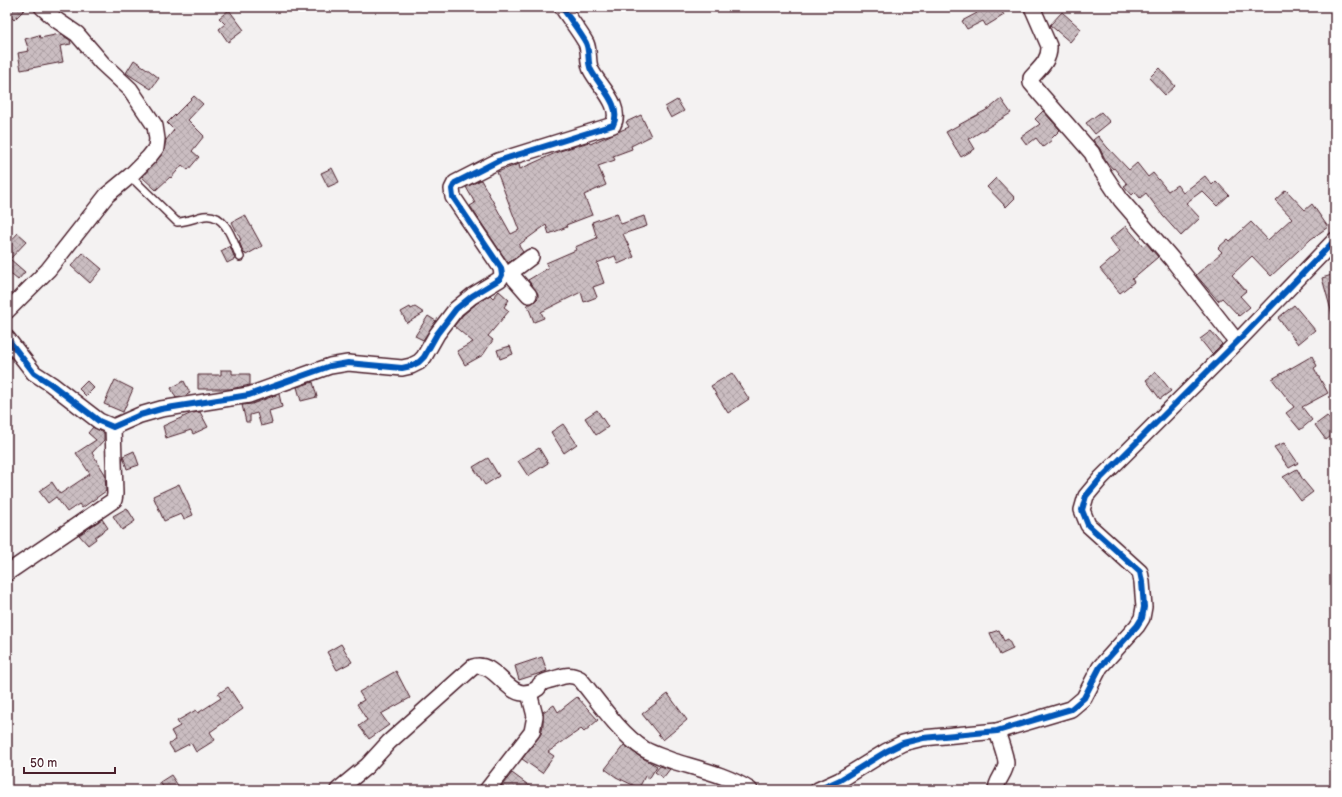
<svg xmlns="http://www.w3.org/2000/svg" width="1342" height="797" viewBox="0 0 1342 797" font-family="'Balsamiq Sans',sans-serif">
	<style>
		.building { fill: url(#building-cross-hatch); stroke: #4a1f2b }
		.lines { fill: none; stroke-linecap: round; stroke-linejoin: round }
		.lane-casing { stroke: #4a1f2b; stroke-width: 10 }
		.street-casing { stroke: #4a1f2b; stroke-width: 18 }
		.lane { stroke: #fff; stroke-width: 7 }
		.street { stroke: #fff; stroke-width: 15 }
		.cycleway-casing { stroke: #fff; stroke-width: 8 }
		.cycleway { stroke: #0057b8; stroke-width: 6 }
	</style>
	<defs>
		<pattern id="building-cross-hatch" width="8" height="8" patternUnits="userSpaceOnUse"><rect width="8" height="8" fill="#cabdc1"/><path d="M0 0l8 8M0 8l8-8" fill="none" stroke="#afa2a6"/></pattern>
	</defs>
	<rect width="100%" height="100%" fill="#f4f2f2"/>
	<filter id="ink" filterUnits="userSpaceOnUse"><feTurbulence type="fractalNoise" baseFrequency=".025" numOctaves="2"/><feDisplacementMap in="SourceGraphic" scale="8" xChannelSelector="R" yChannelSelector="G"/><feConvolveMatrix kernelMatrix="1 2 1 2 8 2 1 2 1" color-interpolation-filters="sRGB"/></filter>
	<g filter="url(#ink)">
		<g class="building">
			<polygon points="7,7 27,7 14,20 7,13"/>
			<polygon points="974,7 999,7 1004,15 986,26 983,21 967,29 962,21 977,13"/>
			<polygon points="229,10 244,30 228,42 219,29 225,24 219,18"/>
			<polygon points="1062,12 1081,29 1070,42 1050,25"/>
			<polygon points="60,34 70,40 71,44 60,46 63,62 21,70 18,53 29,51 25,39 39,35 40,38"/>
			<polygon points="134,60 150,71 159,78 151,89 126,73"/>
			<polygon points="1159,68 1175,86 1165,95 1149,78"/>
			<polygon points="194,96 203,104 188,120 204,136 192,151 199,157 188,170 182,165 171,178 170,177 156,190 142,177 163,153 166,140 174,130 167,123"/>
			<polygon points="1001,99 1011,113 969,139 975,149 961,157 946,132 990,108"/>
			<polygon points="677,100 684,111 671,118 665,107"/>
			<polygon points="1043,111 1060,130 1051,139 1052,140 1043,147 1036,138 1027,145 1021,137 1040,124 1035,119"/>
			<polygon points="1101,112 1110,122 1095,134 1086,123"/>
			<polygon points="641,115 651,136 631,146 632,149 613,156 615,160 598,166 606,185 584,195 592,215 566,225 567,227 549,234 546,225 520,244 519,246 523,252 508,263 470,206 475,203 466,187 481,180 511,234 519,230 497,172 519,164 520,169 560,151 589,142 590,144 629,127 626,122"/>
			<polygon points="1098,136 1107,147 1129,170 1137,163 1148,177 1153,173 1168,191 1177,185 1183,193 1205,176 1212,185 1216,181 1229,195 1217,206 1202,191 1186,203 1200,218 1181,236 1163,216 1146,193 1140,198 1135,192 1132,195 1124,186 1127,184 1114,168 1113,169 1106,161 1100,149 1093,140"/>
			<polygon points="332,168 339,182 328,187 321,173"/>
			<polygon points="996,178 1015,198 1006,207 987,187"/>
			<polygon points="1286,190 1305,210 1312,204 1328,227 1311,239 1271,276 1252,256 1232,275 1246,291 1240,296 1250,307 1239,316 1222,298 1218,301 1196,275 1222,252 1218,248 1228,239 1230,241 1251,222 1268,240 1292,218 1275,200"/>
			<polygon points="617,213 621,224 644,216 647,226 623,234 634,257 618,264 615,256 597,263 604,283 593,287 597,297 584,302 581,292 541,312 544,318 534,322 527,304 531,304 535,301 538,298 538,294 528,280 548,268 546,263 576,250 575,247 597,238 592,222"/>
			<polygon points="245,215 262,246 246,255 245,253 244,254 239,241 241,240 232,222"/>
			<polygon points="1126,226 1143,246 1146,243 1158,257 1132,279 1134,282 1120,293 1100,269 1120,252 1110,239"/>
			<polygon points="18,233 27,241 10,259 25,272 18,280 7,271 7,245"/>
			<polygon points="230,246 235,259 227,263 221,251"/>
			<polygon points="83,253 102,269 90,283 71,266"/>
			<polygon points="1335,274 1335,314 1332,314 1322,278"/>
			<polygon points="499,291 509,300 504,307 509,311 488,336 493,340 483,355 465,365 457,351 473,342 454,326 463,315 477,303 490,295 493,298"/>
			<polygon points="1294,305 1315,330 1298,344 1278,318"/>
			<polygon points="410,307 411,309 415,307 424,313 407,323 401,312"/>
			<polygon points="428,316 436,321 423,340 415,336"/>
			<polygon points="1211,331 1222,344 1212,354 1200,339"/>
			<polygon points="510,346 513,354 500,359 497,350"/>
			<polygon points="1312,356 1317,366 1314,368 1328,393 1302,407 1312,420 1300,430 1286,413 1294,407 1272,379"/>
			<polygon points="221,370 232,370 232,374 250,374 250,385 230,389 198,389 198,375 221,375"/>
			<polygon points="1156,372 1171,391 1160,399 1146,380"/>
			<polygon points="732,373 749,399 728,413 711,386"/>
			<polygon points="115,380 133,389 123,412 104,404"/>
			<polygon points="87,381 94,388 86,396 79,389"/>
			<polygon points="184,381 190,393 185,396 176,398 171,388"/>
			<polygon points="313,382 317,397 301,401 297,387"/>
			<polygon points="279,394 282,407 269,411 272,423 261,426 257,413 250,415 250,422 246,422 242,405 252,404"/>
			<polygon points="597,410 608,427 596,435 585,418"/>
			<polygon points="200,412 208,427 193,434 191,430 166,438 163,426 192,413"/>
			<polygon points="1327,416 1335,427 1335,433 1326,440 1315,425"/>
			<polygon points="563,424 577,444 564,453 551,432"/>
			<polygon points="93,427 104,433 104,440 92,453 105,474 106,491 82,508 79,504 67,512 56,497 48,503 39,491 52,482 60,494 90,474 76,453 96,440 88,433"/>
			<polygon points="1284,443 1298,463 1289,468 1274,447"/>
			<polygon points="539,448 548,463 528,476 518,461"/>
			<polygon points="134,451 139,465 127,469 123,456"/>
			<polygon points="488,458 499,476 485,485 473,467"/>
			<polygon points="1297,469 1303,480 1313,492 1301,501 1283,477"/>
			<polygon points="179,484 193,515 184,519 181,514 164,521 153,496"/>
			<polygon points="127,508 135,521 122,530 113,516"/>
			<polygon points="102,519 108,528 95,537 96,539 88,545 79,535"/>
			<polygon points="999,630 1004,641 1008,639 1013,649 1000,655 990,633"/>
			<polygon points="341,644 352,662 337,670 327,652"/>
			<polygon points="542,657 547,671 519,680 515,666"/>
			<polygon points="396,671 410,698 381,714 389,725 369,739 359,726 367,720 357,704 364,700 359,692"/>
			<polygon points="228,687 243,709 210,732 215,740 196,752 191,743 174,752 169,744 176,740 171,731 180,726 177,721 196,710 198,713 221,698 218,694"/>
			<polygon points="668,694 687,720 663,740 642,714"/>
			<polygon points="577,697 598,720 584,732 581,729 548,752 554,756 542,773 522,759 541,734 543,725 543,712 554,705 558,712"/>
			<polygon points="624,745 639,756 657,766 649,779 645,776 639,788 616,777 605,769"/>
			<polygon points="660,766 670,769 663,778 655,772"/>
			<polygon points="512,773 535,790 498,790"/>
			<polygon points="171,775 181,790 165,790 160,782"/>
		</g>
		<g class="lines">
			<defs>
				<path id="lane" d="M130 176 177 222C187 222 194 218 204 216 226 212 233 242 240 257"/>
				<g id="street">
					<path d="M1032 7 1049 46C1050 60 1040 68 1031 78V83L1042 96 1092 153 1097 164 1121 200 1171 258 1237 342"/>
					<polyline points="511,272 515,279 529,295"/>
					<polyline points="502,275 511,272 531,257"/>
					<polyline points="7,311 48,270 107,195 130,176 149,157 156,148 157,139 155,126 130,89 102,63 77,34 55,19 42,7"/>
					<path d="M7 338 34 373 51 384 99 421 113 427 140 415 161 409 249 395 330 366 348 363 402 368 411 366 419 362 424 357 437 334 456 309 472 296 500 279 502 275 501 268 453 197 452 189 455 183 498 161 613 125C623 106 599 86 591 70 587 62 590 52 586 43 580 32 569 18 562 7"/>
					<polyline points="7,573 114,500 115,494 113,427"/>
					<path d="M338 790 367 766 389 742 473 667C493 660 505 692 523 693 528 693 534 691 538 688 541 685 538 685 542 683 545 681 550 680 554 679 564 676 570 673 580 679 598 701 620 734 644 749 653 754 663 757 673 761 699 769 727 775 750 790"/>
					<polyline points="487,790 532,732 535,716 529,693"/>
					<polyline points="818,790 840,780 887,751 903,743 923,738 997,731 1071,709 1084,698 1100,667 1137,626 1142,618 1144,607 1142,582 1140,572 1088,525 1082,510 1086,496 1101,478 1237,342 1335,240"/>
					<path d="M996 790C996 780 1006 773 1006 763 1006 756 999 739 997 731"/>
				</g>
			</defs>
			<use href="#lane" class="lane-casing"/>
			<use href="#street" class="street-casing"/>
			<use href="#lane" class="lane"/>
			<use href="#street" class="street"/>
			<defs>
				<g id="cycleway">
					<path d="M7 338 34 373 51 384 99 421 113 427 140 415 161 409 249 395 330 366 348 363 402 368 411 366 419 362 424 357 437 334 456 309 472 296 500 279 502 275 501 268 453 197 452 189 455 183 498 161 613 125C623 106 599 86 591 70 587 62 590 52 586 43 580 32 569 18 562 7"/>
					<polyline points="818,790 840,780 887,751 903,743 923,738 997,731 1071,709 1084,698 1100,667 1137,626 1142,618 1144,607 1142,582 1140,572 1088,525 1082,510 1086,496 1101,478 1237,342 1335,240"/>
				</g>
			</defs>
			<use href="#cycleway" class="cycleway-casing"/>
			<use href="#cycleway" class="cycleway"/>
		</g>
	</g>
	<rect width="1342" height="797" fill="none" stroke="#fff" stroke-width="24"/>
	<rect x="12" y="12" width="1318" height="773" fill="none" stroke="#4a1f2b" stroke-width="1.5" filter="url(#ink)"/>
	<path d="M24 767v6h91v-6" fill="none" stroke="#4a1f2b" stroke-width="2"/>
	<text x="30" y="767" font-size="12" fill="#4a1f2b" stroke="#ffffff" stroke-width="3" paint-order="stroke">50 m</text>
</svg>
